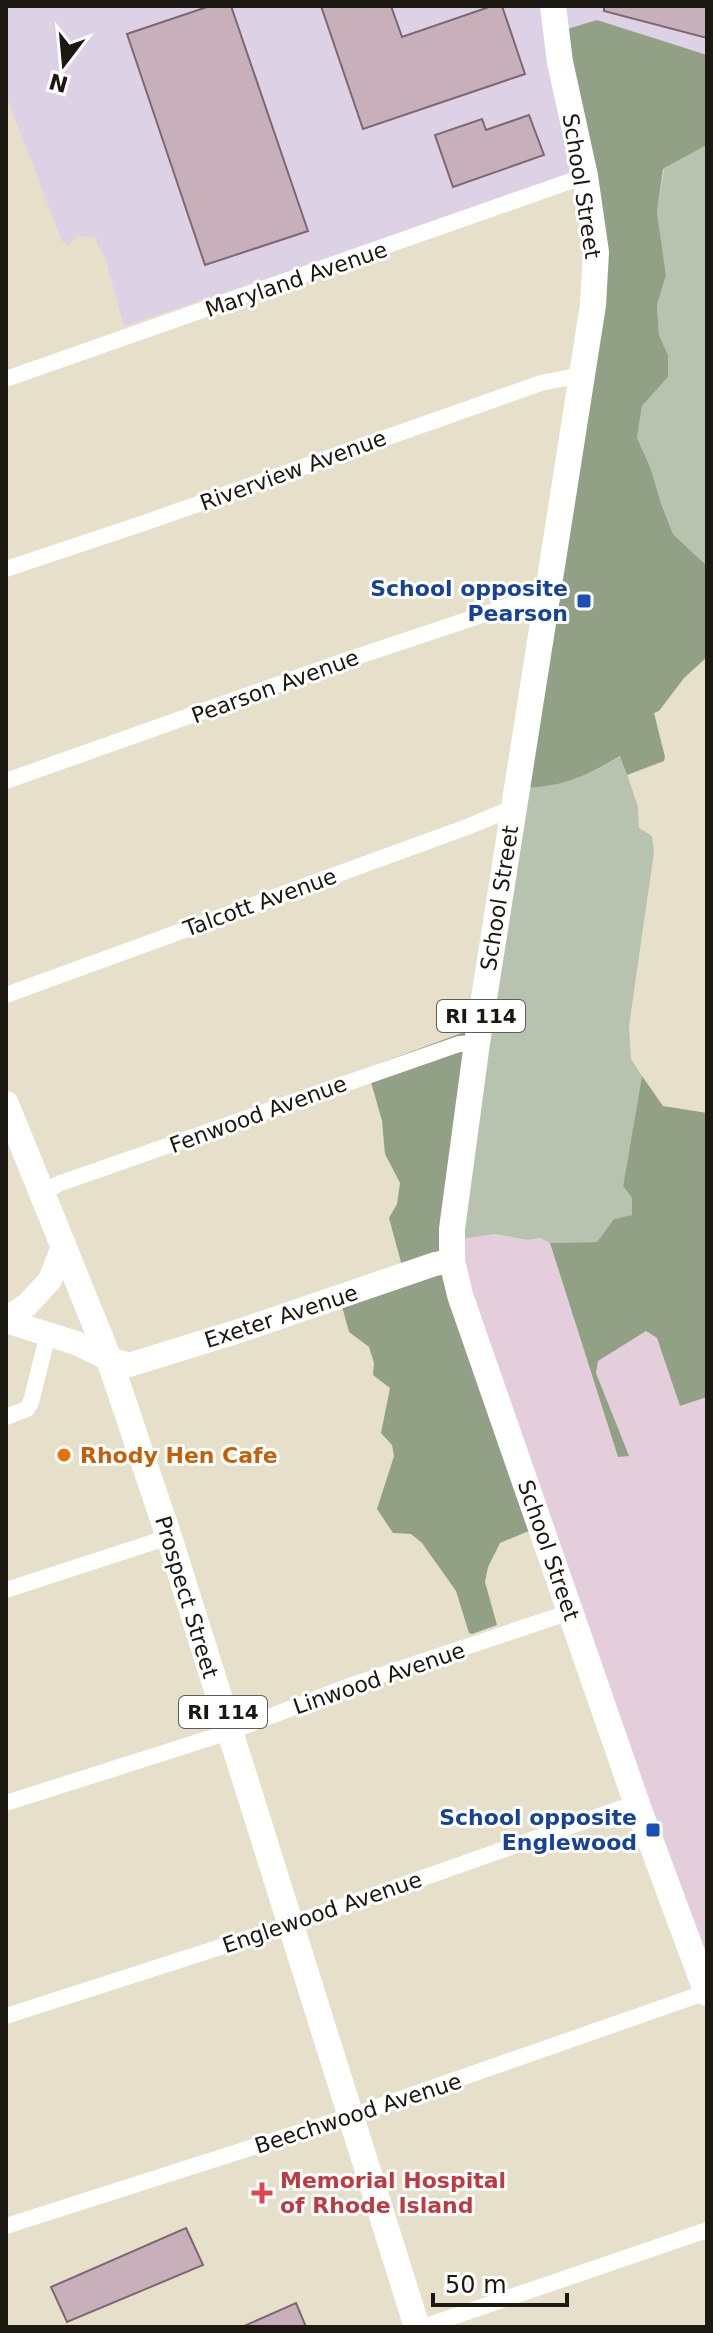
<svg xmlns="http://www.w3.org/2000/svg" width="713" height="2333" viewBox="0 0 713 2333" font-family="'DejaVu Sans',sans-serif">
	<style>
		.commercial { fill: #e4cedc }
		.industrial { fill: #dcd1e5 }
		.green { fill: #b7c3ae }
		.forest { fill: #92a186 }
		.building { fill: #c8b0ba; stroke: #7d6871; stroke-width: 2 }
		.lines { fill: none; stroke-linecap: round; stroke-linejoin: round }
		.street { stroke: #fff; stroke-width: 16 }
		.secondary { stroke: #fff; stroke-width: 24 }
		.primary { stroke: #fff; stroke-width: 26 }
		.transit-dot { fill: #1a4fb4; stroke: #fff; stroke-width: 3 }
		.food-dot { fill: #e8710a; stroke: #fff; stroke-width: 3 }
		.health-dot { fill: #e0444e; stroke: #fff; stroke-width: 3 }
		.labels { text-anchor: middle; stroke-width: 6; stroke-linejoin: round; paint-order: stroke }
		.shield { fill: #fff; stroke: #5f5d58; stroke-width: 2 }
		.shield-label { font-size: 20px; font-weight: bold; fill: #1a1810 }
		.street-label { font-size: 22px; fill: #1a1810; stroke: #fff }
		.transit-label { font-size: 22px; font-weight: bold; fill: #164399; stroke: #fff; text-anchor: end }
		.food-label { font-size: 22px; font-weight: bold; fill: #c56008; stroke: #fff; text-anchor: start }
		.health-label { font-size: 22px; font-weight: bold; fill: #be3a42; stroke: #fff; text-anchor: start }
	</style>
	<rect width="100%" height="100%" fill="#e6e0ca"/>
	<polygon class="commercial" points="495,1234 528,1240 540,1238 550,1243 618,1457 628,1455 596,1373 597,1361 646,1331 657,1338 680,1406 707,1397 707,1998 454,1240"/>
	<polygon class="industrial" points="6,6 707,6 707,55 597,20 583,173 124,326 105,257 97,244 97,238 77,236 69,245 62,241 6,95"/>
	<g class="green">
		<polygon points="707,145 707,566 673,534 637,438 642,406 668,377 668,355 659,335 657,305 666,275 657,212 664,169"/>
		<path d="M621 756 638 807 639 828 652 836 654 852 629 1026 631 1059 642 1076 623 1186 632 1198 633 1215 614 1219 597 1242 550 1243 540 1238 528 1240 495 1234 454 1240 516 788C561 788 583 778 621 756Z"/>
	</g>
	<g class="forest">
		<path d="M597 20 707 55V145L663 169 657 212 666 275 657 305 659 335 668 355V377L642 406 637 438 650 467 661 503 673 534 707 566V657L684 678 659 711 654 713 665 757 664 761 627 775 620 756C583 778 561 788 516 788L595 254 561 31Z"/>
		<polygon points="467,1031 452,1228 543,1525 500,1543 488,1567 485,1582 497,1625 472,1634 469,1633 456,1591 422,1543 411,1534 393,1533 377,1509 394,1456 392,1445 381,1433 390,1388 373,1375 374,1363 369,1347 349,1332 338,1292 402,1266 389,1218 397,1204 400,1183 385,1154 382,1121 367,1068"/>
		<polygon points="642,1076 663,1106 707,1113 707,1397 680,1406 657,1338 646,1331 598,1361 596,1373 629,1456 618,1457 550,1243 597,1242 614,1219 632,1215 632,1198 623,1186"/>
	</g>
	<g class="building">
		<polygon points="210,6 231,6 308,231 205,265 127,34"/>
		<polygon points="321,6 391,6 402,37 492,6 502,6 525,74 363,129"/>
		<polygon points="604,6 707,6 707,38 604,11"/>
		<polygon points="529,115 544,155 453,187 435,135 482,119 486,130"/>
		<polygon points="186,2228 203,2265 67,2322 51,2287"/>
		<polygon points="296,2303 306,2327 242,2327"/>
	</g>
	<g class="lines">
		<g class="street">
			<polyline points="6,379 585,176"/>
			<polyline points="6,569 144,523 541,383 581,375"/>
			<polyline points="6,781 350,659 530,599 546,598"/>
			<polyline points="6,995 467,827 513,808"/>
			<polyline points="42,1193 58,1184 459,1044 477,1043"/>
			<polyline points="6,1417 27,1409 31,1402 48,1334"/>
			<polyline points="6,1590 169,1537"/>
			<polyline points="6,1803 229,1732 352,1685 570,1612"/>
			<polyline points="6,2016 289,1925 622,1808 638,1807"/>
			<polyline points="6,2226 366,2111 707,1992"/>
			<polyline points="423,2327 707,2230"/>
		</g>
		<g class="secondary">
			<polyline points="6,1319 27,1305 50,1280 64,1244"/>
			<polyline points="6,1321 76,1343 109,1359 129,1365 242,1330 435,1264 452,1261"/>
		</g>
		<g class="primary">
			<polyline points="553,6 560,62 585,176 596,252 593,305 477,1043 452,1229 452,1261 460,1295 638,1807 707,1993"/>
			<polyline points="6,1104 109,1359 169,1537 417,2327"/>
		</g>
	</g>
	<g class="transit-dot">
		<rect x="576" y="593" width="16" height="16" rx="4"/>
		<rect x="645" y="1822" width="16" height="16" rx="4"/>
	</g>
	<circle class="food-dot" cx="64" cy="1455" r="8"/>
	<path class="health-dot" d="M258 2181h8v8h8v8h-8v8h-8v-8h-8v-8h8z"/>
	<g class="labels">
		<g class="shield">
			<rect x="437" y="1000" width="88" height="32" rx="6"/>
			<rect x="179" y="1696" width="88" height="32" rx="6"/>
		</g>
		<g class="shield-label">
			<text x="481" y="1023">RI 114</text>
			<text x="223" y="1719">RI 114</text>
		</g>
		<g class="street-label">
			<text transform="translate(582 186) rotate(81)" y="8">School Street</text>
			<text transform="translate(296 279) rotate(-19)" y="8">Maryland Avenue</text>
			<text transform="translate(293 470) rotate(-20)" y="8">Riverview Avenue</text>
			<text transform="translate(275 686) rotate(-20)" y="8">Pearson Avenue</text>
			<text transform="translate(499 898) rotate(-81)" y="8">School Street</text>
			<text transform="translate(260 902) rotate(-20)" y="8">Talcott Avenue</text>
			<text transform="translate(258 1114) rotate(-20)" y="8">Fenwood Avenue</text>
			<text transform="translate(281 1316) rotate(-18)" y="8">Exeter Avenue</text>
			<text transform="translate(549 1550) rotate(71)" y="8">School Street</text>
			<text transform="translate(187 1597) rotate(73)" y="8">Prospect Street</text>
			<text transform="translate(379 1678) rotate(-19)" y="8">Linwood Avenue</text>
			<text transform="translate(322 1912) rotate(-19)" y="8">Englewood Avenue</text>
			<text transform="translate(358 2113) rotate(-18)" y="8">Beechwood Avenue</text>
		</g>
		<g class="transit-label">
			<text x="568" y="596">School opposite<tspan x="568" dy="25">Pearson</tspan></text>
			<text x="637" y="1825">School opposite<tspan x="637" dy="25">Englewood</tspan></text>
		</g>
		<g class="food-label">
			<text x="80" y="1463">Rhody Hen Cafe</text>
		</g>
		<g class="health-label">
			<text x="280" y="2188">Memorial Hospital<tspan x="280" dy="25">of Rhode Island</tspan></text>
		</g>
	</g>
	<rect width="713" height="2333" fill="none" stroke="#1a1810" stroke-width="16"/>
	<g transform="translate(64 64) rotate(196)" stroke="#ffffff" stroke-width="6" paint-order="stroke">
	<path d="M0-6L14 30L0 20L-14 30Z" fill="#1a1810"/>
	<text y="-12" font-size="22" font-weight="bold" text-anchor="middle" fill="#1a1810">N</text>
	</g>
	<path d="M433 2293v12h134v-12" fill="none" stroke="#1a1810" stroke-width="4"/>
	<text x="445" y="2293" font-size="24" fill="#1a1810" stroke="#ffffff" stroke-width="6" paint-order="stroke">50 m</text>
</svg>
